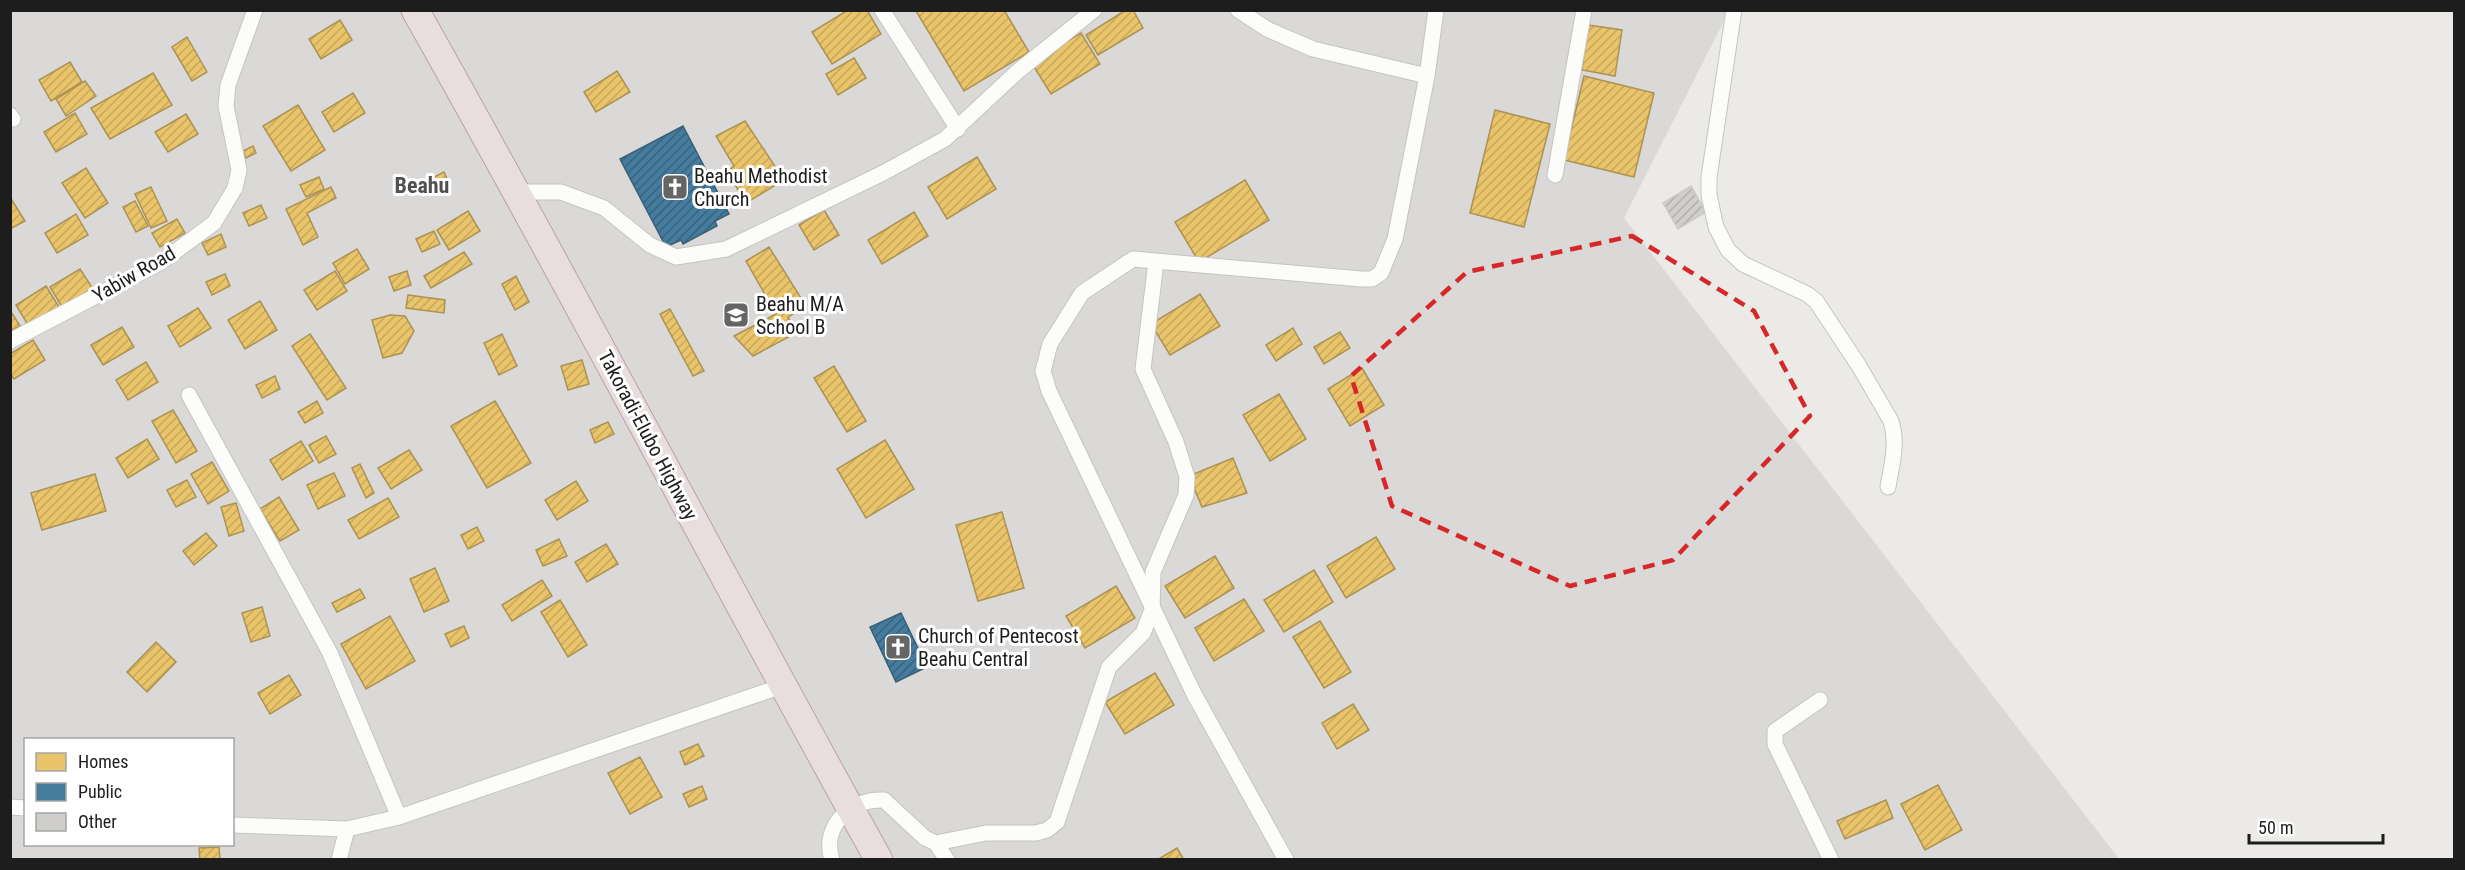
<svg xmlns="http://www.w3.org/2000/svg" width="2465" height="870" viewBox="0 0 2465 870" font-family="'Roboto Condensed',sans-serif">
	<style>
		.residential { fill: #dad9d7; fill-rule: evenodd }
		.homes { fill: url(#homes-hatch); stroke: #ac9253; stroke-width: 1.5 }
		.public { fill: url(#public-hatch); stroke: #395f77; stroke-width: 1.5 }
		.building { fill: url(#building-hatch); stroke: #ceccc7; stroke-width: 1.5 }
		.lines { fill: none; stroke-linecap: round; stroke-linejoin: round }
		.street-casing { stroke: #c4c4c2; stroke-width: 17 }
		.highway-casing { stroke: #be9fa4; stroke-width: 29 }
		.street { stroke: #fcfcfb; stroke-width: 15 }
		.highway { stroke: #e8dede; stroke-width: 27 }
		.marked { fill: none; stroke: #d62828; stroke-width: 4.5; stroke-dasharray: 12 8; stroke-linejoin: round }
		.labels { text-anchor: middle; stroke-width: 6; stroke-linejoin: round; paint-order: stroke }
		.poi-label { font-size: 20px; fill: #1d1d1d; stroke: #fff; text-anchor: start }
		.street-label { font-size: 20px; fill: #1d1d1d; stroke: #fff }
		.quarter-label { font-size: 22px; font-weight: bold; fill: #505050; stroke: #fff }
	</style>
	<defs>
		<pattern id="homes-hatch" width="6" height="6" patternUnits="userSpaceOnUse" patternTransform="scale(1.5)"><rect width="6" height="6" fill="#e9c46a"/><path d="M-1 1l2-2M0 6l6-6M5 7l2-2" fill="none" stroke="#c7a85b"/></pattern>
		<pattern id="public-hatch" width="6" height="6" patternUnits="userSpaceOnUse" patternTransform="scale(1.5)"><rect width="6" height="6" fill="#457b9d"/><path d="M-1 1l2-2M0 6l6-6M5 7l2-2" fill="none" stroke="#39647f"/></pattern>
		<pattern id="building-hatch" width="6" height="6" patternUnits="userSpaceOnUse" patternTransform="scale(1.5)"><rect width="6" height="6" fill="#d0cecb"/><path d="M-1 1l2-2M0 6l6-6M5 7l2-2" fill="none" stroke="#b2b0ae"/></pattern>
	</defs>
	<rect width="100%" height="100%" fill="#ebeae6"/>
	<path class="residential" d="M10 11H1729L1624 218 2119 859H11ZM26 740H232V844H26Z"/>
	<g class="homes">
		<polygon points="848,10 867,10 881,34 832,64 812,32"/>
		<polygon points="1004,10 1029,52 964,91 916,11"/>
		<polygon points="1126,10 1133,10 1143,28 1098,55 1086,35"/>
		<polygon points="340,20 352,40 321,59 309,39"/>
		<polygon points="1588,25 1622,30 1615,76 1582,70"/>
		<polygon points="1081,33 1100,64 1051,94 1031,62"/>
		<polygon points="187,37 207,72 192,81 172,47"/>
		<polygon points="854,58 866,78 838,95 826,74"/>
		<polygon points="70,62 82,82 51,101 39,80"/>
		<polygon points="617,71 630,92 596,112 584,92"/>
		<polygon points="153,73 172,105 110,139 91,108"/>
		<polygon points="1584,76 1654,93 1634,177 1564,160"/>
		<polygon points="85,81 96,96 66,116 56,99"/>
		<polygon points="353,93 365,113 334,132 322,112"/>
		<polygon points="298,105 325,150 291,171 263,126"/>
		<polygon points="1495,110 1550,124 1524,227 1470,213"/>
		<polygon points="75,113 87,134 56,152 44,132"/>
		<polygon points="186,114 198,134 168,152 155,132"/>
		<polygon points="745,121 784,180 746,203 727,172 734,166 716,136"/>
		<polygon points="253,146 256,153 246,158 243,151"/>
		<polygon points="977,157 996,189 947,219 928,187"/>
		<polygon points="86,168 108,203 85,218 62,183"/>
		<polygon points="444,172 450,185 431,193 426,181"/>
		<polygon points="319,177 324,189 306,197 300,185"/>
		<polygon points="1245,180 1269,220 1199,262 1175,222"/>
		<polygon points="151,187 167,221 151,228 135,194"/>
		<polygon points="331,187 336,198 307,213 318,237 303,245 286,209"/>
		<polygon points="10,197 25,221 10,229"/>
		<polygon points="135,201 148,226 136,232 123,207"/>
		<polygon points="261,205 267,218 249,226 243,213"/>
		<polygon points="824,210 839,235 814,250 799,225"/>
		<polygon points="468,211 480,231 449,250 437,230"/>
		<polygon points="914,212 928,236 882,264 868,240"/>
		<polygon points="76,214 88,235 57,253 45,233"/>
		<polygon points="177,219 185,233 160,247 152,233"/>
		<polygon points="434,231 440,244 422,252 416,239"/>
		<polygon points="221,234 226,247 208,255 202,243"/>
		<polygon points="769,247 806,306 788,317 796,333 753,356 734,336 776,314 746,261"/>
		<polygon points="357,249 369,269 345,284 333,263"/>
		<polygon points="464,252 472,264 431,288 424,276"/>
		<polygon points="80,269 93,289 62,307 50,287"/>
		<polygon points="335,271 347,291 317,310 304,290"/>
		<polygon points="407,271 411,285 394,291 389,277"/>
		<polygon points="225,274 230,286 212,295 206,282"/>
		<polygon points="516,276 529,302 515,310 502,284"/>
		<polygon points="46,286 59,307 28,325 16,305"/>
		<polygon points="1200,294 1220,326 1170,355 1151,324"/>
		<polygon points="408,295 445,300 444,313 406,308"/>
		<polygon points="260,301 277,330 245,349 228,320"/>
		<polygon points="198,308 211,328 180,347 168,326"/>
		<polygon points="670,309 704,371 693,376 660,314"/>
		<polygon points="10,310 20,326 10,332"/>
		<polygon points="390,315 405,316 414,331 402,353 383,358 372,320"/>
		<polygon points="122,327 134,347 103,365 91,345"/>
		<polygon points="1293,328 1302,344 1276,361 1266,345"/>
		<polygon points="1340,332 1350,348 1324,364 1314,347"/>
		<polygon points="310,334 346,388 327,400 292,346"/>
		<polygon points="502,334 517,366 499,375 484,343"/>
		<polygon points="33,340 45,360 14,379 10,373 10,354"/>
		<polygon points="582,360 589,384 568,390 561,366"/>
		<polygon points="146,362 158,382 128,400 116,380"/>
		<polygon points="834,366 866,421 847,432 814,378"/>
		<polygon points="1362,368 1384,405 1350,426 1328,389"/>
		<polygon points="275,376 280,389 262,398 256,385"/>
		<polygon points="1279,394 1306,439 1270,461 1243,415"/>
		<polygon points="317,401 323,413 305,423 298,412"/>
		<polygon points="495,401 531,463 487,488 451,426"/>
		<polygon points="173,410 197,451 176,463 152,421"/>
		<polygon points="608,422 614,434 595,443 590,430"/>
		<polygon points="326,436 336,454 319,463 309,445"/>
		<polygon points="147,439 159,459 128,478 116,458"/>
		<polygon points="885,440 914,489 866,518 837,469"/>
		<polygon points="301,441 313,461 282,480 270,460"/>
		<polygon points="409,450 422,470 391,489 378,468"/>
		<polygon points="1233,458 1247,493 1202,507 1189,476"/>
		<polygon points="212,462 229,491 208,504 191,474"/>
		<polygon points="360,464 374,493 366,498 352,468"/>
		<polygon points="334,473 345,496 318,509 307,485"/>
		<polygon points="95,474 106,511 42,530 31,493"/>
		<polygon points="187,480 196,497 176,507 167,490"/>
		<polygon points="576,481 588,501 557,520 545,500"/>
		<polygon points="279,497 299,530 280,541 260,509"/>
		<polygon points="388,498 399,517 359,539 348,520"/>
		<polygon points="236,503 244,531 229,536 221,507"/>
		<polygon points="1002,512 1024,588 978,601 956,525"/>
		<polygon points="477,527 484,541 468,549 461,535"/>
		<polygon points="206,533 217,546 194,565 183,551"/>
		<polygon points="1376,537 1395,569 1346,598 1327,566"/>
		<polygon points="559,539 567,556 543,566 536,550"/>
		<polygon points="606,544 618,564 587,582 575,562"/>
		<polygon points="1215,556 1234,588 1185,618 1165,586"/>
		<polygon points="435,568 449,601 424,612 410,579"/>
		<polygon points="1314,570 1333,602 1284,632 1264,600"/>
		<polygon points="542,580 552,596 512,621 502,605"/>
		<polygon points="1116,586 1135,618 1085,648 1066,616"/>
		<polygon points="360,589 365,598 337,612 332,603"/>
		<polygon points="1244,599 1264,631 1214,661 1195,628"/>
		<polygon points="560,600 587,645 568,657 541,612"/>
		<polygon points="262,607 270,636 251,642 242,613"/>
		<polygon points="390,616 415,661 366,689 341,644"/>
		<polygon points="1320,621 1351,672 1324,688 1293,637"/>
		<polygon points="464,626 469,638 451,647 445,634"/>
		<polygon points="156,642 176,662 147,692 127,672"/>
		<polygon points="1155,673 1174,705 1125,734 1105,702"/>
		<polygon points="289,675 301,695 270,714 258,693"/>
		<polygon points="1353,704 1369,730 1337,749 1322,723"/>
		<polygon points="698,744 704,756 685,765 680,752"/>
		<polygon points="640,757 662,797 630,814 608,773"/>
		<polygon points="1938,785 1962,830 1925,850 1901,804"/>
		<polygon points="702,786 707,799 689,807 683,794"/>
		<polygon points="1886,800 1893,818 1845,839 1837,821"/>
		<polygon points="219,847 220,860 200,860 199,848"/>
		<polygon points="1177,848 1184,860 1157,860"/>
	</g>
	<g class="public">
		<polygon points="683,126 729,214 715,221 717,226 683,244 681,240 666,247 620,159"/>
		<polygon points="901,613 927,667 896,682 870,627"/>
	</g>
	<polygon class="building" points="1691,186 1706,212 1678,229 1663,203"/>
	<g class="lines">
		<defs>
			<g id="street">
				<polyline points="882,10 958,129"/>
				<polyline points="1238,10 1267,29 1313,49 1427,76"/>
				<path d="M1734 10 1709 177V195L1716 227 1728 250 1743 264 1807 294 1816 301 1859 366 1891 421C1898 444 1892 463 1888 487"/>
				<polyline points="10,115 13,119"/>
				<polyline points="1555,175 1584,10"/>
				<polyline points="518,192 561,192 604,208 650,245 676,257 726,249 883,173 945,139 1017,72 1094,10"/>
				<polyline points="10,341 161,262 214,223 235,188 239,170 226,106 228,85 255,10"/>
				<polyline points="189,395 330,653 399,817 782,686"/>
				<polyline points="1820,700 1775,731 1775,744 1831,860"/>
				<polyline points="10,807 26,808"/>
				<polyline points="232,825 347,829 399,817"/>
				<polyline points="936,843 947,860"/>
				<polyline points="339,860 347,829"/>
				<path d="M832 860C821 826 851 798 884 800L925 838 936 843 986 833H1036L1047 830 1057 822 1109 667 1143 633 1152 610 1153 572 1186 495 1187 477 1176 442 1143 369 1156 262"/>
				<polyline points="1286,860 1194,694 1049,391 1043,371 1050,344 1082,293 1133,259 1361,279 1372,279 1381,273 1395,239 1427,76 1436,10"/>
			</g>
			<path id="highway" d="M415 10C574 291 722 578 879 860"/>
		</defs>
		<use href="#street" class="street-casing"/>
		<use href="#highway" class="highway-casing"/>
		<use href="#street" class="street"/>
		<use href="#highway" class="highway"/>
	</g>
	<path class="marked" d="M1632 236 1754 311 1810 416 1673 560 1570 586 1392 506 1351 376 1467 272Z"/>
	<defs>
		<symbol id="church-square" viewBox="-11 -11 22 22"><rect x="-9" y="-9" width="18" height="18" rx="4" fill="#656563" stroke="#fff"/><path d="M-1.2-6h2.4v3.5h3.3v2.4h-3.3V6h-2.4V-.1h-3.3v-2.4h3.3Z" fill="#fff"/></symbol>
		<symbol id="school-square" viewBox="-11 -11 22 22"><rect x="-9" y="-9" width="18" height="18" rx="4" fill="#656563" stroke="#fff"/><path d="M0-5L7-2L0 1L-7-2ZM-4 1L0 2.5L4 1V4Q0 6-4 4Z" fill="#fff"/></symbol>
	</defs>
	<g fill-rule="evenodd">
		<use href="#church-square" x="660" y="172" width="30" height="30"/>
		<use href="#school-square" x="721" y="300" width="30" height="30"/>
		<use href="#church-square" x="883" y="632" width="30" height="30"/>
	</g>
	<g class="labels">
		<g class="poi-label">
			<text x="694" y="183">Beahu Methodist<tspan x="694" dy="23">Church</tspan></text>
			<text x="756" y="311">Beahu M/A<tspan x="756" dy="23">School B</tspan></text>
			<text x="918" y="643">Church of Pentecost<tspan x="918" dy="23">Beahu Central</tspan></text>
		</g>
		<g class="street-label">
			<text transform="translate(134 274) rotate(-30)" y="7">Yabiw Road</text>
			<text transform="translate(648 435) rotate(62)" y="7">Takoradi-Elubo Highway</text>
		</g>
		<g class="quarter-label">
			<text x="422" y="193">Beahu</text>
		</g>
	</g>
	<rect width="2465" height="870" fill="none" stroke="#1d1d1d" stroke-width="24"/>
	<rect x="24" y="738" width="210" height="108" fill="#ffffff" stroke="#a5a5a5" stroke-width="1.5"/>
	<rect x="36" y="753" width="30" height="18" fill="#e9c46a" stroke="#a5a5a5" stroke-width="1.5"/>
	<text x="78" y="768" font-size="18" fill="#1d1d1d">Homes</text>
	<rect x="36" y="783" width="30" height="18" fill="#457b9d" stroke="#a5a5a5" stroke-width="1.5"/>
	<text x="78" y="798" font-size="18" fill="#1d1d1d">Public</text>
	<rect x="36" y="813" width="30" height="18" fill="#d0cecb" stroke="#a5a5a5" stroke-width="1.5"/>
	<text x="78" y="828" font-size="18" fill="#1d1d1d">Other</text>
	<path d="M2249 834v9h134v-9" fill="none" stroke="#1d1d1d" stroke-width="3"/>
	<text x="2258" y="834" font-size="18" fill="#1d1d1d" stroke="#ffffff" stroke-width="4.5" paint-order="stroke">50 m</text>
</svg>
